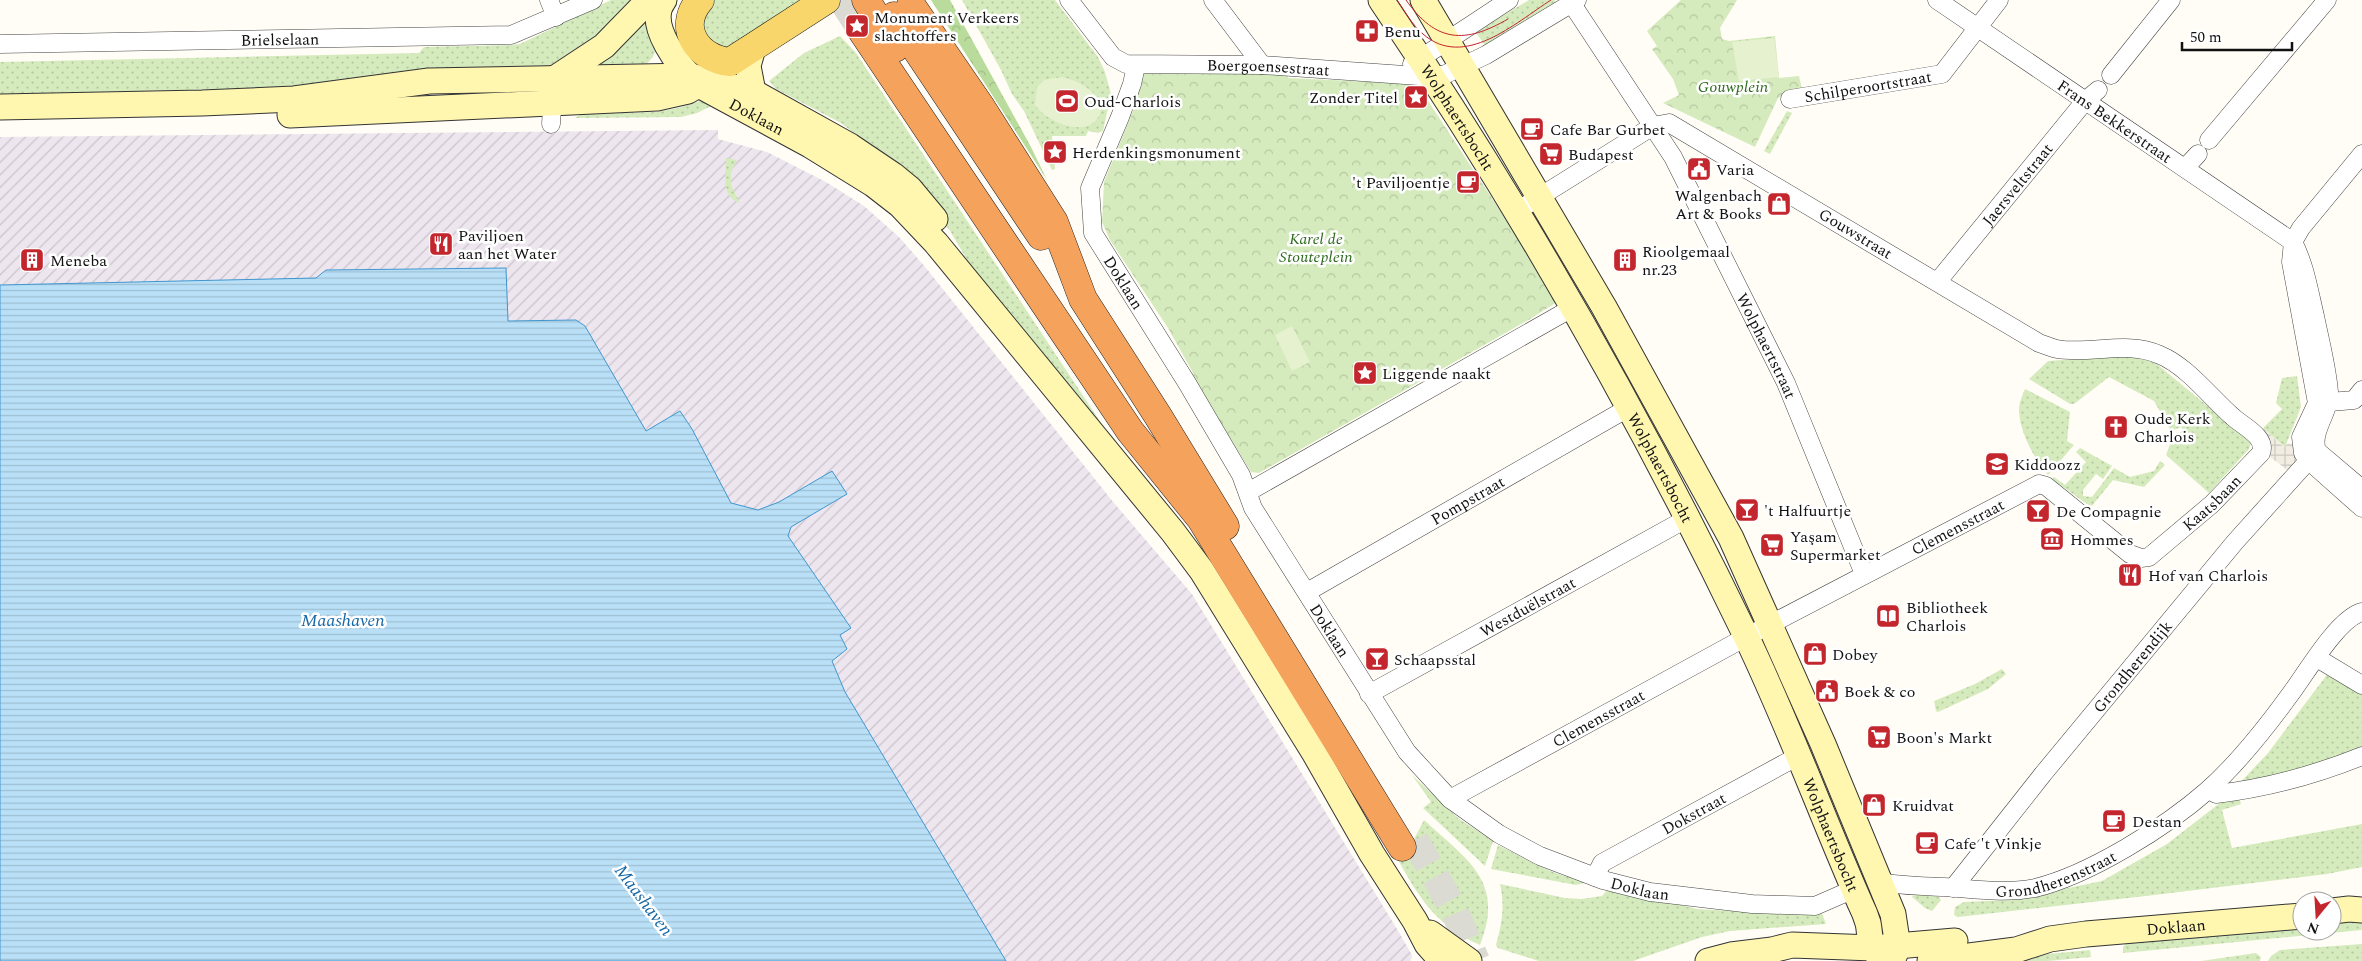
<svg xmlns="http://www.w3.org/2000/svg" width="2362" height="961" viewBox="0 0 2362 961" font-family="Spectral,serif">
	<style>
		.industrial { fill: url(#industrial-furrows) }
		.grass { fill: url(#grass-dots) }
		.forest { fill: url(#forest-crowns) }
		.park { fill: url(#park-crowns) }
		.pitch { fill: #e6f2cf }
		.plaza { fill: url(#plaza-grid) }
		.water { fill: url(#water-rules); stroke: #3f96cf }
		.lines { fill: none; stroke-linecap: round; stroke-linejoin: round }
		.highway-tunnel { stroke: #dbdad3; stroke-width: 28; stroke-dasharray: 28 14; stroke-linecap: butt }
		.street-casing { stroke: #444; stroke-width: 19 }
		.secondary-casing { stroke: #333; stroke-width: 27 }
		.primary-casing { stroke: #222; stroke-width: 29 }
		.highway-casing { stroke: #222; stroke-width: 29 }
		.street { stroke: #fff; stroke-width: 18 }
		.secondary { stroke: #fff6b0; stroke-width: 25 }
		.primary { stroke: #f9d66b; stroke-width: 28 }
		.highway { stroke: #f5a25d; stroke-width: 28 }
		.tram { stroke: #c4262e; stroke-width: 1 }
		.labels { text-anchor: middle; stroke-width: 5; stroke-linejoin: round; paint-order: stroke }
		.poi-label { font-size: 16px; fill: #111; stroke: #fff; text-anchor: start }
		.street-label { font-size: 16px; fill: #111; stroke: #fff }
		.park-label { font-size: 16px; font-style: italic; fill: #2f6b1f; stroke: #fff }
		.water-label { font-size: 18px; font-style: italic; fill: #1768a6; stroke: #fff }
	</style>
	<defs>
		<pattern id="industrial-furrows" width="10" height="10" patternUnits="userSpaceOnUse" patternTransform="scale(1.25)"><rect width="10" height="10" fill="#eee6ef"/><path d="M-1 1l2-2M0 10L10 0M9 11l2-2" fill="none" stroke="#cbc4cc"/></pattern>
		<pattern id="grass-dots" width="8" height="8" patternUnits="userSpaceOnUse" patternTransform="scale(1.25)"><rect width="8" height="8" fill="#d5ebbd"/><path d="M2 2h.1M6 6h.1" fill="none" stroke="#b6c8a1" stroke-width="1.8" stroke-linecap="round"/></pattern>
		<pattern id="forest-crowns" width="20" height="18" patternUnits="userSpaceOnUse" patternTransform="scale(1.25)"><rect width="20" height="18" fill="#b9dc9c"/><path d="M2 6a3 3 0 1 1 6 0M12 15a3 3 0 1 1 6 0" fill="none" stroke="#9ebc85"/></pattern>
		<pattern id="park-crowns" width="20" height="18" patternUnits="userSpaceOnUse" patternTransform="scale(1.25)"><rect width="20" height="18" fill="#d5ebbd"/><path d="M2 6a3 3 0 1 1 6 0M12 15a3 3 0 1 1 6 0" fill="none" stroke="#b6c8a1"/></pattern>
		<pattern id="plaza-grid" width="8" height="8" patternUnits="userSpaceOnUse" patternTransform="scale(1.25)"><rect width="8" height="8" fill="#f1ede2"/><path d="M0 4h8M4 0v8" fill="none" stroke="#cecac1"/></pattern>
		<pattern id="water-rules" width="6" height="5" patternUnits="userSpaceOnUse" patternTransform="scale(1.25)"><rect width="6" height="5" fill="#b9e0f7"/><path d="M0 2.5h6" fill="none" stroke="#9ebfd3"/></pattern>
	</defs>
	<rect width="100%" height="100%" fill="#fffdf5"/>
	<polygon class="industrial" points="718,130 718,139 767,152 826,182 864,206 899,237 926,268 1114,503 1192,594 1397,929 1412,955 1411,961 991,961 0,343 0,137"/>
	<g class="grass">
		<polygon points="611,0 643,0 556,68 326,87 0,94 0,62 419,53 424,47 511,45 520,44"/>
		<polygon points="711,0 802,0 724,50 715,46 700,27"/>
		<polygon points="962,0 1055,0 1098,57 1105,72 1111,94 1103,131 1098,133 1088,131 1086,136 1052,136 1055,169 1052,170 1024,111 1012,94 1001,70"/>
		<polygon points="1529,0 1554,0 1558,4 1486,47 1475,31 1479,30"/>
		<polygon points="645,14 655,51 653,57 642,69 587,65"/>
		<polygon points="840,36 856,53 1115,444 975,273 950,231 919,189 890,161 841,123 776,89 769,81 804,53"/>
		<polygon points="706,99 715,104 697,113 681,117 575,118 582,114 656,112 678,108"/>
		<polygon points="1787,111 1792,113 1770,154 1764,151"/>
		<path d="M726 158 737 160 731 172V185L740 203C720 197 726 175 726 158Z"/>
		<polygon points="2120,356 2148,360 2158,365 2251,442 2249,449 2209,493 2166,455 2172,439 2183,430 2181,427 2171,431 2154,401 2109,377 2074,404 2070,404 2029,379 2048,361"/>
		<polygon points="2297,376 2301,407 2285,447 2263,428 2282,409 2276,403 2282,378"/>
		<path d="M2025 389 2070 412 2067 441 2074 445 2048 475C2034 458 2020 433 2019 411 2019 403 2022 396 2025 389Z"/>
		<polygon points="2080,448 2112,466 2103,479 2096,474 2083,490 2083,496 2092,497 2114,468 2130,477 2154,471 2160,461 2165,465 2144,487 2113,480 2091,507 2052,479 2054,477 2065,485 2086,462 2076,452"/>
		<polygon points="2002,669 2006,674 1988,689 1938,712 1936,711 1934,701 1975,684"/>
		<polygon points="2329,672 2362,690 2362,751 2235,788 2268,753"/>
		<polygon points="1412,775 1458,818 1493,841 1485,866 1423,808 1431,802"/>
		<polygon points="2239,797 2241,804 2222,810 2232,848 2362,824 2362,867 2327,874 2146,896 1958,917 1954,915 1955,907 1964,902 2011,900 2102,881 2167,844 2225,799"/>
		<path d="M1424 820C1466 859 1506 881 1480 945 1430 923 1416 891 1390 846L1412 843Z"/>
		<path d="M1498 845C1522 857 1559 879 1586 880L1584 883 1576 885 1491 869Z"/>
		<path d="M1500 884 1565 898 1581 899 1602 896 1610 887 1697 909 1749 912 1821 911 1826 924 1730 931 1702 937 1633 961H1539L1498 948 1496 945C1502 923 1505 906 1500 884Z"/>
		<polygon points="1914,894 1939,897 1941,900 1932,911 1925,908 1912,897"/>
		<polygon points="2362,921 2362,930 2123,953 2123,947 2129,940 2302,927 2302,931 2332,931 2332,924"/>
		<polygon points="2362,944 2362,961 2268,961 2271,956 2280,950"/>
		<polygon points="2090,950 2091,957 2048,961 1973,961"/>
		<polygon points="2256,953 2261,957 2260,961 2201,961"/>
	</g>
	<polygon class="forest" points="931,0 950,0 1031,147 1047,180"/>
	<g class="park">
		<polygon points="1681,0 1737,0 1720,28 1722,39 1729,41 1775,36 1779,78 1799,76 1802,89 1778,98 1755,147 1663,103 1679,95 1673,79 1652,49 1657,46 1647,31"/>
		<polygon points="1246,71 1288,73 1288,78 1417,84 1518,238 1557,302 1530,319 1259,473 1251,472 1195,381 1192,371 1168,328 1110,240 1102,222 1104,182 1135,106 1141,74 1246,74"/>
	</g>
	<g class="pitch">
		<polygon points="1774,38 1779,77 1739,81 1732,42"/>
		<path d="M1062 77C1079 81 1092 89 1102 103 1100 143 1050 126 1035 105L1037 87 1044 80Z"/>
		<polygon points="1292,326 1310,362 1292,371 1275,335"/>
	</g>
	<polygon class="plaza" points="2263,428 2284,447 2288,443 2294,445 2297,462 2290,472 2266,454 2259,432"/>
	<polygon class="water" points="506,268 508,321 576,320 585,326 646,431 680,411 692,429 731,503 758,510 779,502 832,471 847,494 791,527 788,536 851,628 840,635 847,649 832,661 845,692 1006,961 0,961 0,285 316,278 326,270"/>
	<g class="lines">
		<g class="highway-tunnel">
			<polyline points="842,0 862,31"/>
			<polyline points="1415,840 1454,910 1476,961"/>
		</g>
		<defs>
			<g id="street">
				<polyline points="549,0 556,17"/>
				<path id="s1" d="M1069 0 1113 57 1126 64 1262 65 1433 77 1446 74 1486 55 1577 0"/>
				<polyline points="1213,0 1262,65"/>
				<path id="s2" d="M1937 0 2293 242C2305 265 2309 291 2315 316 2320 341 2327 367 2329 392 2330 413 2310 431 2317 451L2362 489"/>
				<path id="s3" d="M1572 4 1673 157 1786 383 1864 574"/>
				<path id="s4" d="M0 44 511 35 593 0"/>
				<polyline points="1412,64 1509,0"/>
				<path id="s5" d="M1136 66 1132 84 1120 117 1090 188 1093 233 1187 383 1241 475 1253 508 1407 752 1450 799 1499 834 1540 856 1603 880 1650 892 1752 904 1815 906 1854 889"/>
				<polyline points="2111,75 2171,0"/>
				<path id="s6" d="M1790 99 1942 74 1999 0"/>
				<polyline points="551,124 553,92"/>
				<polyline points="2209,140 2327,0"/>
				<polyline points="2362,154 2301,228 2293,242 2291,262 2317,403 2301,437 2303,453 2308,460 2362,508"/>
				<polyline points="2185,168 2198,154"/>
				<path id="s7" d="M1938 281 2085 101 2098 90"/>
				<polyline points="2317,403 2354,400 2362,390"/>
				<polyline points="1248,492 1572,308"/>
				<path id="s8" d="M1307 592 1628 408"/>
				<polyline points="2317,658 2362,685"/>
				<path id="s9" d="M1369 694 1686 519"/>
				<path d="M2209 789 2216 794C2267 788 2315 775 2362 756"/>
				<path id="s10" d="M1450 799 1746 637 2039 484 2046 486 2130 554 2141 558 2149 557 2212 504 2261 453C2267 437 2244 427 2233 417 2211 398 2187 366 2160 355 2127 340 2090 355 2057 349 2051 348 2045 345 2039 343L1669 123 1653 126 1517 211"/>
				<path id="s11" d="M1595 877 1602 863 1800 755"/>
				<path id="s12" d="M1881 882C1901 886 1923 886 1944 887 1975 889 2004 894 2035 888 2089 875 2166 827 2208 790 2238 763 2265 729 2289 696 2306 674 2337 619 2362 612"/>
				<path id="s13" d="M1953 888 2043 774 2235 542 2317 451"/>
			</g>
			<g id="secondary">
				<path id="s14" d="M664 0C644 24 681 69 699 85L810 145 873 184 900 205 936 243 1173 532 1202 571 1315 754 1372 854 1415 921 1427 944 1442 961"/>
				<path id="s15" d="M1381 0C1518 202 1640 416 1746 636 1788 723 1821 814 1860 903 1863 909 1866 916 1868 923 1870 931 1869 943 1874 950 1877 954 1882 958 1886 961"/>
				<polyline points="1423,0 1604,307 1731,538 1823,744 1893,914 1898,947 1892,961"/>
				<polyline points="753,48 748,66 753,92"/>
				<polyline points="554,79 604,46 640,9 652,0"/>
				<polyline points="0,107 202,103 294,99 429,81 691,76 753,92 850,146 893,175 910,189 935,219"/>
				<polyline points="290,115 657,98 688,91 710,78"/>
				<polyline points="2332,911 2349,909 2362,910"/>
				<polyline points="1430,933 1469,961"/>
				<polyline points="1708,961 1731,955 1772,950 1792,945 1873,948 1955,941"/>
				<path id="s16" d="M1930 961 2016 950 2050 939 2086 934 2302 916"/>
			</g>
			<path id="primary" d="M700 0C676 28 698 59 730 62L826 0"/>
			<g id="highway">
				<polyline points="866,0 895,48"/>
				<polyline points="911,5 981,107 1054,222 1083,299 1158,416 1225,526"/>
				<polyline points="894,16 1041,236"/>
				<polyline points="862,31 1130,431 1201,519 1402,847"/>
			</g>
		</defs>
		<use href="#street" class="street-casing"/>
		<use href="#secondary" class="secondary-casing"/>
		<use href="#primary" class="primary-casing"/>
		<use href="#highway" class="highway-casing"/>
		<use href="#street" class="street"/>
		<use href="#secondary" class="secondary"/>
		<use href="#primary" class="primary"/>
		<use href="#highway" class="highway"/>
		<g class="tram">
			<path d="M1397 0C1405 11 1412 25 1423 34 1464 70 1515 23 1551 0"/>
			<path d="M1406 0C1436 43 1465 44 1508 19"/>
		</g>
	</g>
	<defs>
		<symbol id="sight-square" viewBox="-11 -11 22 22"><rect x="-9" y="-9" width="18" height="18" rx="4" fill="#c4262e" stroke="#fff"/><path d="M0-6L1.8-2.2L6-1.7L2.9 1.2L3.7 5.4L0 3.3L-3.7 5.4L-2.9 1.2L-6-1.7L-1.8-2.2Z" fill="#fff"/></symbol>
		<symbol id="pharmacy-square" viewBox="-11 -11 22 22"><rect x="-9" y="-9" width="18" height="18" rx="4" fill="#c4262e" stroke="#fff"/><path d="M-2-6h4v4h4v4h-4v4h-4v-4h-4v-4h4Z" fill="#fff"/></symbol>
		<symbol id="stadium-square" viewBox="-11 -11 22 22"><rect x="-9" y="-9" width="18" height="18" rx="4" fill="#c4262e" stroke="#fff"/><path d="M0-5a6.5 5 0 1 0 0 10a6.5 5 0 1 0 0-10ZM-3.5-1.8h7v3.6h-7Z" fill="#fff"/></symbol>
		<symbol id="cafe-square" viewBox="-11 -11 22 22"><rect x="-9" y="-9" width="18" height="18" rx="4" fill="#c4262e" stroke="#fff"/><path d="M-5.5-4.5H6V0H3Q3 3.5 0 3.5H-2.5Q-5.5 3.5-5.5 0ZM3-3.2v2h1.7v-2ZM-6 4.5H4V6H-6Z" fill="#fff"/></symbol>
		<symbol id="supermarket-square" viewBox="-11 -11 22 22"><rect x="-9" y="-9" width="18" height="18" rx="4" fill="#c4262e" stroke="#fff"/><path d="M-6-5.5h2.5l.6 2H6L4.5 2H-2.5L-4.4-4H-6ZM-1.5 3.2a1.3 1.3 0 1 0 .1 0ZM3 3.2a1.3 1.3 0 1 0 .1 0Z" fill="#fff"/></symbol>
		<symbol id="civic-square" viewBox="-11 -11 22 22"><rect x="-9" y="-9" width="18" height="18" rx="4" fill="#c4262e" stroke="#fff"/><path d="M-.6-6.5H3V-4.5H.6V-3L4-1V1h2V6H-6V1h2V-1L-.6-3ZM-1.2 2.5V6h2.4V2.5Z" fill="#fff"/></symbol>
		<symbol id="shop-square" viewBox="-11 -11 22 22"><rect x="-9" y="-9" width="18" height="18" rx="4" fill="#c4262e" stroke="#fff"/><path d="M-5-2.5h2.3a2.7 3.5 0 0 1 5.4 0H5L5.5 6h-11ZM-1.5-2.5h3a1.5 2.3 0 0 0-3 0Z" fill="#fff"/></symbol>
		<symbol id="restaurant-square" viewBox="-11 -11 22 22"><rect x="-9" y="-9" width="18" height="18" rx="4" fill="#c4262e" stroke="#fff"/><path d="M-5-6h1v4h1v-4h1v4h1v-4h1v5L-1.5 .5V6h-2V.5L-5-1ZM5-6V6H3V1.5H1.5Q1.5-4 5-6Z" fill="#fff"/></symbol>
		<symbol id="building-square" viewBox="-11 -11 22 22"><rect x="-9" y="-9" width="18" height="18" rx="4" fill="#c4262e" stroke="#fff"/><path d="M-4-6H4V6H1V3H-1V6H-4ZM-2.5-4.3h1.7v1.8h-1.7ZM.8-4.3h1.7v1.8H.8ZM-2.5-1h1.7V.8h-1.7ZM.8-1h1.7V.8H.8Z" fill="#fff"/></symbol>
		<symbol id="church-square" viewBox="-11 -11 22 22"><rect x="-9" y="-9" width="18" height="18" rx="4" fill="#c4262e" stroke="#fff"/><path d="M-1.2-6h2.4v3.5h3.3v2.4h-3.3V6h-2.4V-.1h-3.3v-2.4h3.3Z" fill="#fff"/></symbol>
		<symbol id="school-square" viewBox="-11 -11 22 22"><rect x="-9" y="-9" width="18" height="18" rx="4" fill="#c4262e" stroke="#fff"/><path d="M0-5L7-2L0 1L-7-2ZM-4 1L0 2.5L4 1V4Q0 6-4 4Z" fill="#fff"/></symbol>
		<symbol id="bar-square" viewBox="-11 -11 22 22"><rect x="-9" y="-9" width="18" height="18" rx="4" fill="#c4262e" stroke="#fff"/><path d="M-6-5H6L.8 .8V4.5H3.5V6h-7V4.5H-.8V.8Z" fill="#fff"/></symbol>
		<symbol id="museum-square" viewBox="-11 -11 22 22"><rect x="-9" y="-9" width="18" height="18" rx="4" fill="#c4262e" stroke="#fff"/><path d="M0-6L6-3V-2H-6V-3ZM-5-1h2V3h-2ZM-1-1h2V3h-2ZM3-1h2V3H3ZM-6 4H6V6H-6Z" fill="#fff"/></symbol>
		<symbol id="library-square" viewBox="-11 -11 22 22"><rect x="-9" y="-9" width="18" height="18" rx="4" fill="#c4262e" stroke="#fff"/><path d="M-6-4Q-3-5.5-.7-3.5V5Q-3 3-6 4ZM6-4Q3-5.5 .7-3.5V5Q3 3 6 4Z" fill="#fff"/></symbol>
	</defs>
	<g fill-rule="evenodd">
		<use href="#sight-square" x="843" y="12" width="28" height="28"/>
		<use href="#pharmacy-square" x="1353" y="17" width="28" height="28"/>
		<use href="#sight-square" x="1402" y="83" width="28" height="28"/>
		<use href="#stadium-square" x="1053" y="87" width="28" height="28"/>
		<use href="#cafe-square" x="1518" y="115" width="28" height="28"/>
		<use href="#sight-square" x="1041" y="138" width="28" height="28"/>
		<use href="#supermarket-square" x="1537" y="140" width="28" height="28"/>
		<use href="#civic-square" x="1685" y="155" width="28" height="28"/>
		<use href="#cafe-square" x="1454" y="168" width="28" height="28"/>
		<use href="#shop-square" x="1765" y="190" width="28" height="28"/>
		<use href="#restaurant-square" x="427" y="230" width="28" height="28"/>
		<use href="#building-square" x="18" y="246" width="28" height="28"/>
		<use href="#building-square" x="1611" y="246" width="28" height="28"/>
		<use href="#sight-square" x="1351" y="359" width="28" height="28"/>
		<use href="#church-square" x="2102" y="413" width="28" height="28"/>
		<use href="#school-square" x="1983" y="450" width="28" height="28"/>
		<use href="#bar-square" x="1733" y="496" width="28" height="28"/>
		<use href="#bar-square" x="2024" y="497" width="28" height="28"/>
		<use href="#museum-square" x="2038" y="525" width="28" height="28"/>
		<use href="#supermarket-square" x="1758" y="531" width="28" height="28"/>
		<use href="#restaurant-square" x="2116" y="561" width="28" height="28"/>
		<use href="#library-square" x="1874" y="602" width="28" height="28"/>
		<use href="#shop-square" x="1801" y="640" width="28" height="28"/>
		<use href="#bar-square" x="1363" y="645" width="28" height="28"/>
		<use href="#civic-square" x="1813" y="677" width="28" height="28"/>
		<use href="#supermarket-square" x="1865" y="723" width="28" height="28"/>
		<use href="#shop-square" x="1860" y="791" width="28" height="28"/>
		<use href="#cafe-square" x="2100" y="807" width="28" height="28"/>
		<use href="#cafe-square" x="1913" y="829" width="28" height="28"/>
	</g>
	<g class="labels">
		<g class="poi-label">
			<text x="874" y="23">Monument Verkeers<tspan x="874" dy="18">slachtoffers</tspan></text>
			<text x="1384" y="37">Benu</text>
			<text x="1398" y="103" text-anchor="end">Zonder Titel</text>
			<text x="1084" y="107">Oud-Charlois</text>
			<text x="1550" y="135">Cafe Bar Gurbet</text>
			<text x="1072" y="158">Herdenkingsmonument</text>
			<text x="1568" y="160">Budapest</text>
			<text x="1716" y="175">Varia</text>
			<text x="1450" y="188" text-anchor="end">'t Paviljoentje</text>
			<text x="1762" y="201" text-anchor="end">Walgenbach<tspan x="1762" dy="18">Art &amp; Books</tspan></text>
			<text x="458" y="241">Paviljoen<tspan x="458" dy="18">aan het Water</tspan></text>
			<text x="1642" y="257">Rioolgemaal<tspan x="1642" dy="18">nr.23</tspan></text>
			<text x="50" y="266">Meneba</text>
			<text x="1382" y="379">Liggende naakt</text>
			<text x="2134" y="424">Oude Kerk<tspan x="2134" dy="18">Charlois</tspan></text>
			<text x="2014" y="470">Kiddoozz</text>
			<text x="1764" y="516">'t Halfuurtje</text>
			<text x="2056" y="517">De Compagnie</text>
			<text x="1790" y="542">Yaşam<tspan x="1790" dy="18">Supermarket</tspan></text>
			<text x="2070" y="545">Hommes</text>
			<text x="2148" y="581">Hof van Charlois</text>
			<text x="1906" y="613">Bibliotheek<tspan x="1906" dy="18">Charlois</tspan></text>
			<text x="1832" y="660">Dobey</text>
			<text x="1394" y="665">Schaapsstal</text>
			<text x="1844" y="697">Boek &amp; co</text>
			<text x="1896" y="743">Boon's Markt</text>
			<text x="1892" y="811">Kruidvat</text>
			<text x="2132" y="827">Destan</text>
			<text x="1944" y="849">Cafe 't Vinkje</text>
		</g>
		<g class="street-label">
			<text dy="6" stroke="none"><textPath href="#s4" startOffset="280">Brielselaan</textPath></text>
			<text dy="6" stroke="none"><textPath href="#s1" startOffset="229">Boergoensestraat</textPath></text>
			<text dy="6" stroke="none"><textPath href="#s6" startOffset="79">Schilperoortstraat</textPath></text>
			<text dy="6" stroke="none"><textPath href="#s14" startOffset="165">Doklaan</textPath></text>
			<text dy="6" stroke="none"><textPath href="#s15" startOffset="140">Wolphaertsbocht</textPath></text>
			<text dy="6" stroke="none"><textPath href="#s2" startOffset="215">Frans Bekkerstraat</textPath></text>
			<text dy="6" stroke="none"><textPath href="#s7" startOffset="125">Jaersveltstraat</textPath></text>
			<text transform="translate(1856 233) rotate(31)" y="6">Gouwstraat</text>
			<text dy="6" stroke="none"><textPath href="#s5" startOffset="234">Doklaan</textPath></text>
			<text dy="6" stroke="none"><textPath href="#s3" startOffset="394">Wolphaertstraat</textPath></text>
			<text dy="6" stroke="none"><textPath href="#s15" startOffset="545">Wolphaertsbocht</textPath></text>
			<text dy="6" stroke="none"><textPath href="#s8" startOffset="185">Pompstraat</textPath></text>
			<text dy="6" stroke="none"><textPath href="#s10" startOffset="886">Kaatsbaan</textPath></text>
			<text dy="6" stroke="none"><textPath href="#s10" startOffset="576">Clemensstraat</textPath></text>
			<text dy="6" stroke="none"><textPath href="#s9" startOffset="181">Westduëlstraat</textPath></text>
			<text dy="6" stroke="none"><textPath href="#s5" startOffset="639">Doklaan</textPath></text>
			<text dy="6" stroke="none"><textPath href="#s13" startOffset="285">Grondherendijk</textPath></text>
			<text dy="6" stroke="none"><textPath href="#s10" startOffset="169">Clemensstraat</textPath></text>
			<text dy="6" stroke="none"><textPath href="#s11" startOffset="120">Dokstraat</textPath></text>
			<text dy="6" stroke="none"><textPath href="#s15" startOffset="950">Wolphaertsbocht</textPath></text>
			<text dy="6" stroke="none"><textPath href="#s12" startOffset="178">Grondherenstraat</textPath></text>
			<text dy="6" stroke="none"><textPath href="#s5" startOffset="1059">Doklaan</textPath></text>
			<text dy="6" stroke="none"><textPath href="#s16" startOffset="249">Doklaan</textPath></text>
		</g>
		<g class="park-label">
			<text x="1733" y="92">Gouwplein</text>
			<text x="1316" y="244">Karel de<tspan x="1316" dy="18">Stouteplein</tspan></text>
		</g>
		<g class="water-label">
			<text x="343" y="626">Maashaven</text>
			<text transform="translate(644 900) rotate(53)" y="6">Maashaven</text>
		</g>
	</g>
	<g transform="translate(2317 916) rotate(198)"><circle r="24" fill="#ffffff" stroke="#a0a0a0"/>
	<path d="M0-4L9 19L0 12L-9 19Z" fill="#c4262e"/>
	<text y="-8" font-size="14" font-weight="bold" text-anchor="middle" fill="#111111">N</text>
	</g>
	<path d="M2182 42v8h110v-8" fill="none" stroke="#111111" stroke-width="2.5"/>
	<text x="2190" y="42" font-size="15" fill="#111111" stroke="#ffffff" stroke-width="4" paint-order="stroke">50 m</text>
</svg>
